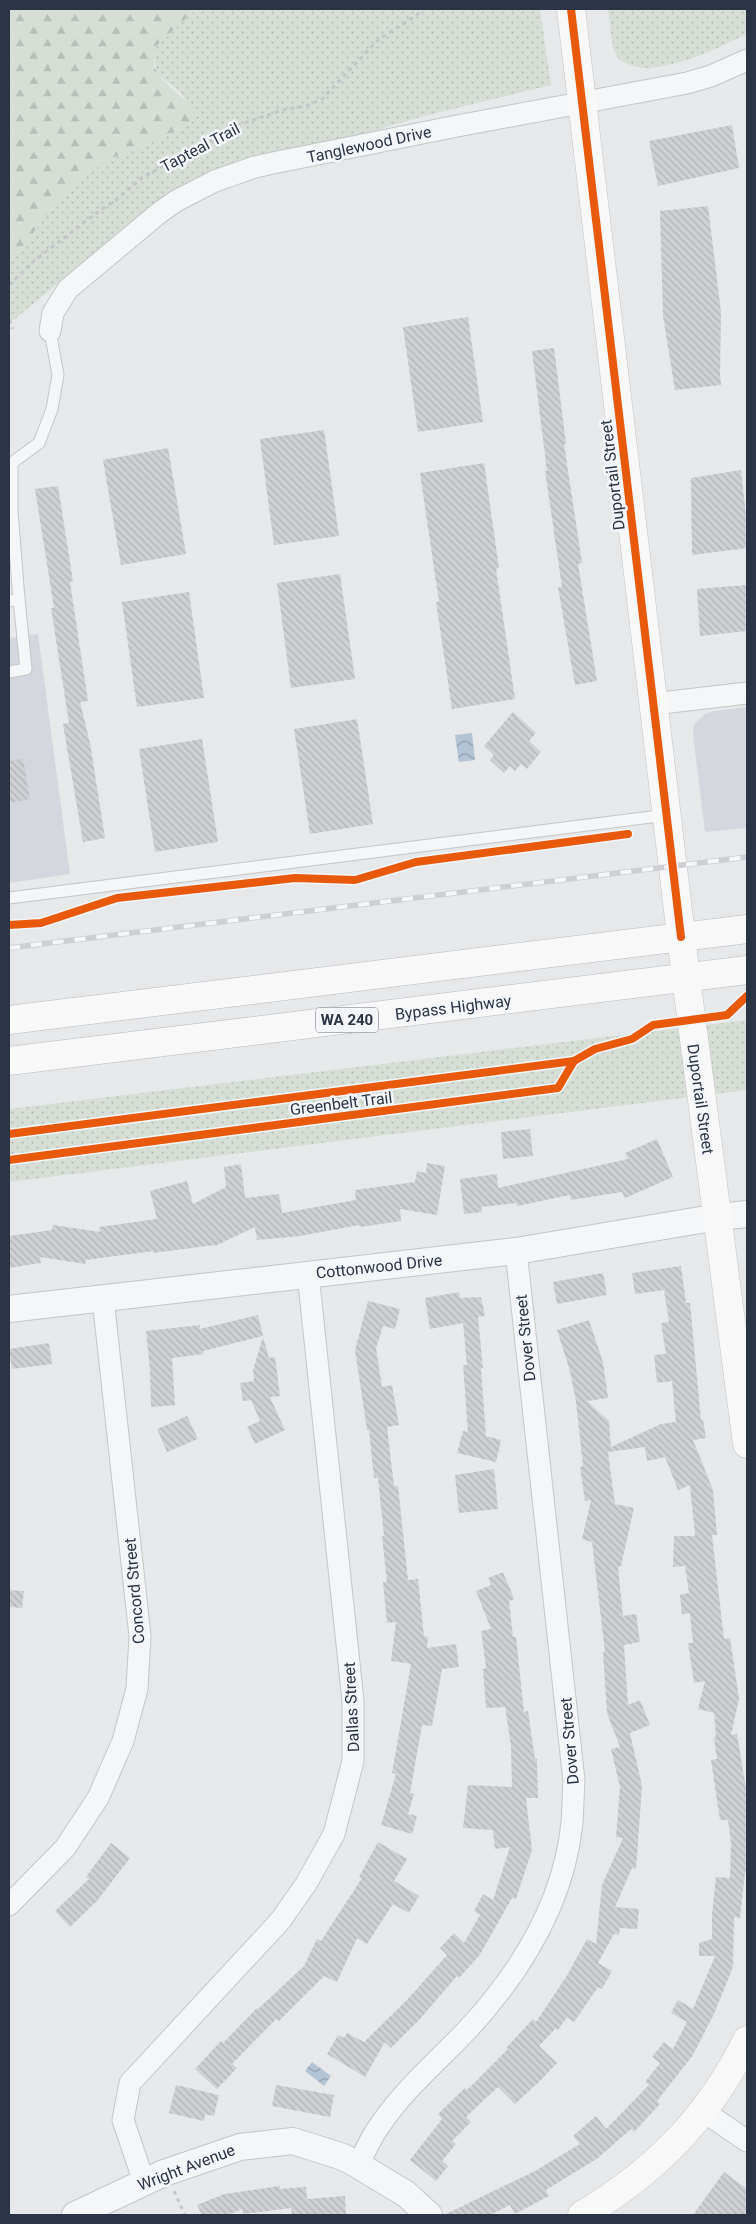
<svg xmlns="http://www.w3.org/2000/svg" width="756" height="2224" viewBox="0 0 756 2224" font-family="Roboto,sans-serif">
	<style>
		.built { fill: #d4d7dd }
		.grass { fill: url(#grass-dots) }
		.forest { fill: url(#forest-firs) }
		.water { fill: url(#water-waves) }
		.building { fill: url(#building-back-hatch) }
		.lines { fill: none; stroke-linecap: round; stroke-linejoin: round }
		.service-casing { stroke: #c4c6c8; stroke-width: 13 }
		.minor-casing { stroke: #c4c6c8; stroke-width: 23 }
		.tertiary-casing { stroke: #c4c6c8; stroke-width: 28 }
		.secondary-casing { stroke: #c4c6c8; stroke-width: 29 }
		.primary-casing { stroke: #c2c5c8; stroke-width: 29 }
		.trunk-casing { stroke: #b8bbbf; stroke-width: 29 }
		.path { stroke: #c5c6ca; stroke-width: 3; stroke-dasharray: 4 4; stroke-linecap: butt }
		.service { stroke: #f5f6f7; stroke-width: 11 }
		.minor { stroke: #f5f6f7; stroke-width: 21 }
		.tertiary { stroke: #f5f6f7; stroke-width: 26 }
		.secondary { stroke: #f8f8f8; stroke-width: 28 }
		.primary { stroke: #f8f8f8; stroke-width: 28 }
		.trunk { stroke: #f8f8f8; stroke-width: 28 }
		.rail-casing { stroke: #cecfd2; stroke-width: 5.5 }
		.rail { stroke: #f4f6f9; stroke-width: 4; stroke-dasharray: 11; stroke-linecap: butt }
		.cycleway-casing { stroke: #f4f6f9; stroke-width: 11 }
		.cycleway { stroke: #e8590c; stroke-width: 8 }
		.labels { text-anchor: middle; stroke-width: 5; stroke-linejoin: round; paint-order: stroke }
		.shield { fill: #f4f6f9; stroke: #676e7b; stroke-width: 1 }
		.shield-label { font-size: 15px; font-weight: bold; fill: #2b3445 }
		.street-label { font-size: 16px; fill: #2b3445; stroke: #f4f6f9 }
	</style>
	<defs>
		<pattern id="grass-dots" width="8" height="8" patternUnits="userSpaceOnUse" patternTransform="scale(1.25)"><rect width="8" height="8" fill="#d6ded6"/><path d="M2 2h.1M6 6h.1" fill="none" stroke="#b8bfb9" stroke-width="1.8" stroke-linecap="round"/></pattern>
		<pattern id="forest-firs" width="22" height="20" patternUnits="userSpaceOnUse" patternTransform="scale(1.25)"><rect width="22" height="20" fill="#d6ded6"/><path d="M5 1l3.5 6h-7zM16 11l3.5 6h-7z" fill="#b8bfb9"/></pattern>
		<pattern id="water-waves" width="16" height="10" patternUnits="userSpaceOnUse" patternTransform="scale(1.25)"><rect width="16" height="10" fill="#b4c4d5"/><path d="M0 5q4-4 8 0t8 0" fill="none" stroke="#93a0af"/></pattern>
		<pattern id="building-back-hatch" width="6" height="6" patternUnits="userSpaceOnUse" patternTransform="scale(1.25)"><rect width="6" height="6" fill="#ced0d3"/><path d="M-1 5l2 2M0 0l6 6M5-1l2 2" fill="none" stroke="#b1b3b6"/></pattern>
	</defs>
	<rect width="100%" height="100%" fill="#e6e8ea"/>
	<g class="built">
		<polygon points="38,634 70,874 9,883 9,638"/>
		<polygon points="747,707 747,828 705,832 693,735 694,724 705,714 715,711"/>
	</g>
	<g class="grass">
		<path d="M196 9H540L551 85 424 116 322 146 206 173 131 222 9 324V260L18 252 68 189 107 160 145 145 191 123C189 116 188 102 183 96 165 75 153 82 154 48Z"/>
		<path d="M608 9H747V34C716 49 684 65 649 68 639 69 628 64 619 60L613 48Z"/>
		<polygon points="747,1020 747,1090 9,1182 9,1109"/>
	</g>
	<polygon class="forest" points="9,9 196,9 154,48 154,67 164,81 194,109 191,123 145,145 107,160 68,189 18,252 9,260"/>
	<g class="water">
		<polygon points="472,733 475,760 459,762 455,735"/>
		<polygon points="312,2062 331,2076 324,2086 305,2071"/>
	</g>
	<g class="building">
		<polygon points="732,125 739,168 658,186 649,141"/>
		<polygon points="708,206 721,312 720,375 721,385 675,390 663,316 660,211"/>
		<polygon points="468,317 483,422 418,432 403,327"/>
		<polygon points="554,348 566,444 564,444 582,563 578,564 597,681 575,685 558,587 562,587 545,471 547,471 532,351"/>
		<polygon points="324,430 339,536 274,545 260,439"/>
		<polygon points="168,448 186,554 121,565 103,460"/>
		<polygon points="484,463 499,568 496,569 515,699 452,709 436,602 439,602 420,473"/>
		<polygon points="741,470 747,524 747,548 692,555 691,478"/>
		<polygon points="58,486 73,581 70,582 88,701 80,702 90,743 105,838 83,842 63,724 69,723 51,608 54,608 35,489"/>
		<polygon points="340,574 355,679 291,688 277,583"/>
		<polygon points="747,585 747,631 700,636 697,589"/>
		<polygon points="189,592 204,698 137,707 122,602"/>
		<polygon points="513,712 536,733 529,741 541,752 527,769 521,764 515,771 510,766 504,773 490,760 494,755 484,746"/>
		<polygon points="357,719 373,824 310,834 294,729"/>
		<polygon points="202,739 218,842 155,852 139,749"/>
		<polygon points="23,759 30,799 9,803 9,761"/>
		<polygon points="530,1129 533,1156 503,1159 501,1132"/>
		<polygon points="657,1139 673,1177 625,1198 622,1192 571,1200 570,1195 517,1206 516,1203 481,1207 482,1212 464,1214 460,1179 497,1174 498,1188 628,1159 625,1153"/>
		<polygon points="427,1163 445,1166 437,1215 400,1209 401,1221 360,1227 359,1225 300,1236 257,1240 255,1227 215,1246 215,1245 153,1253 153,1251 86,1260 85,1264 40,1257 41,1263 9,1268 9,1236 52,1230 53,1225 100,1232 99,1227 157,1219 150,1191 187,1181 193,1204 226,1187 224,1167 241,1164 245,1198 279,1194 282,1213 356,1200 355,1190 415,1182 417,1171 426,1173"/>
		<polygon points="681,1266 686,1303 690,1303 701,1420 703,1419 706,1438 693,1440 713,1490 717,1535 712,1535 724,1639 730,1638 739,1699 731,1735 737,1734 747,1795 747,1872 745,1872 740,1918 734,1917 733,1967 714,2014 693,2055 657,2101 660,2104 634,2132 631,2129 598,2158 546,2190 549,2196 515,2214 510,2205 490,2215 444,2215 535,2171 580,2144 573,2136 596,2116 606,2129 649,2085 645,2082 660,2063 652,2057 664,2042 673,2049 687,2022 671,2013 678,2000 693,2009 715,1956 699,1956 699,1943 712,1939 712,1914 716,1877 730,1878 731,1842 728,1820 720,1820 711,1760 717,1759 714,1737 716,1737 714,1713 698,1709 705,1681 694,1683 688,1643 693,1643 690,1613 682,1614 680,1595 689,1593 685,1566 673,1567 674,1536 695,1536 690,1485 678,1490 665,1457 647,1461 645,1447 608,1452 615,1504 634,1508 621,1566 618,1567 623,1616 636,1614 640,1642 624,1645 628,1705 640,1700 650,1725 630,1733 642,1786 636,1869 632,1868 615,1907 639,1909 637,1929 620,1928 619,1935 614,1934 598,1963 612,1971 602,1989 598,1987 574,2022 567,2017 558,2030 556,2028 539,2046 557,2063 541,2080 515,2104 498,2087 485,2099 466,2117 471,2122 452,2141 456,2144 442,2161 448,2166 436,2181 410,2160 442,2119 438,2114 465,2088 467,2090 508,2049 506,2048 533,2019 536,2022 566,1977 587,1939 596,1944 602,1885 623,1838 616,1837 620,1787 611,1749 620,1747 607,1713 603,1652 605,1652 592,1542 582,1539 591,1500 585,1501 580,1467 583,1466 576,1402 570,1371 557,1330 589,1320 603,1362 608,1398 587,1401 609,1421 611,1447 661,1424 676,1422 672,1381 657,1383 654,1355 666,1354 661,1323 669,1322 664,1290 635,1294 632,1273"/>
		<polygon points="603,1273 607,1295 557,1304 553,1282"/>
		<polygon points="459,1292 460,1298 481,1297 485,1316 478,1317 483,1368 481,1368 486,1436 501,1440 496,1462 457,1453 463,1431 468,1432 463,1365 467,1365 463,1323 430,1329 425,1298"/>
		<polygon points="368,1301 400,1309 395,1329 383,1326 376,1348 382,1387 392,1385 399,1425 387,1427 394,1486 398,1486 408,1580 418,1579 424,1636 428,1637 427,1648 456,1644 459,1667 442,1669 432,1726 422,1725 410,1793 414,1794 408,1814 417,1816 412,1834 381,1825 396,1774 392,1773 411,1664 391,1661 396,1622 387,1623 383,1582 387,1582 382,1536 384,1536 378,1478 374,1478 369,1430 367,1430 355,1350"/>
		<polygon points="258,1315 263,1336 203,1351 203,1354 172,1358 175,1405 151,1407 150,1370 146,1331 200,1325 200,1329"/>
		<polygon points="263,1337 269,1358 275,1357 280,1396 270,1397 285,1430 255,1444 247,1427 260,1421 251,1400 243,1401 240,1383 254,1381 253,1370"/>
		<polygon points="49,1343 52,1364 12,1369 9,1349"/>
		<polygon points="187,1416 198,1439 167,1452 157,1429"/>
		<polygon points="494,1469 498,1509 459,1513 455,1475"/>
		<polygon points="503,1572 514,1599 509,1601 513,1637 516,1637 524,1712 528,1711 535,1759 537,1759 538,1798 526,1798 532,1850 516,1899 512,1898 479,1956 459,1978 457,1976 420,2019 391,2048 385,2042 365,2077 327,2054 338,2035 344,2038 347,2033 364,2042 407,2000 447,1955 440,1948 454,1933 464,1943 480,1915 474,1911 483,1894 493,1900 510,1847 495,1849 493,1830 463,1828 468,1785 512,1787 511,1746 505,1707 486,1708 483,1669 486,1668 481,1631 491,1629 476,1591 491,1585 488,1578"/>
		<polygon points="9,1590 24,1591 22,1608 9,1607"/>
		<polygon points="378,1842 407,1859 394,1881 419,1896 409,1913 393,1904 367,1944 357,1938 337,1982 324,1976 279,2021 276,2019 232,2064 237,2068 217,2089 195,2069 221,2041 223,2043 257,2008 258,2009 304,1966 317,1939 321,1941 362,1878 359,1877"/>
		<polygon points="111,1843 130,1858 97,1901 70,1927 55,1911 89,1879 86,1877"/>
		<polygon points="176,2085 219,2095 214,2116 205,2114 204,2121 169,2113"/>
		<polygon points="276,2085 334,2095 330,2117 272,2106"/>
		<polygon points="724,2172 747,2189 747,2215 693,2215"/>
		<polygon points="280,2186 280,2189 306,2187 307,2199 345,2196 346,2215 292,2215 291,2208 243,2214 242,2209 228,2215 202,2215 197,2205 224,2194"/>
	</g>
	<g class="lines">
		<defs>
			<g id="service">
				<polyline points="9,465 39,443 52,409 58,375 50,331"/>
				<polyline points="9,601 19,599 12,511 12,463"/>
				<polyline points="9,672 26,669 19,599"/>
				<polyline points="9,898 667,815"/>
			</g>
			<g id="minor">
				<polyline points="50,331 53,313 68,289 159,213 176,201 215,181 255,167 273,163 457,126 687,83 711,76 747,60"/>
				<polyline points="653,704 747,693"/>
				<polyline points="9,1905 65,1848 98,1798 123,1741 137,1689 140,1636 103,1299"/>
				<polyline points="703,2111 747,2141"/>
				<path d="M358 2165C365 2152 371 2137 380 2125 405 2088 440 2059 470 2027 522 1970 564 1901 572 1823 573 1809 573 1795 574 1781L516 1251"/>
				<polyline points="144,2182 123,2120 130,2083 280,1921 306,1884 334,1834 353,1761 353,1701 308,1274"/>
			</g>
			<g id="tertiary">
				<polyline points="9,1309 516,1251 718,1217 747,1214"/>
				<polyline points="75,2215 164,2173 240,2147 293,2141 343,2157 358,2165 406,2194 429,2215"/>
			</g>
			<g id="secondary">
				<polyline points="686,978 747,1444"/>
				<path d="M582 2215C655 2172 709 2117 747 2040"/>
			</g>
			<polyline id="primary" points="571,9 686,978"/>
			<g id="trunk">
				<polyline points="9,1020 747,929"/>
				<polyline points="9,1061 747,970"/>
			</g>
		</defs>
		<use href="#service" class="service-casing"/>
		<use href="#minor" class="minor-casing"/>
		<use href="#tertiary" class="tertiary-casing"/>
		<use href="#secondary" class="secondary-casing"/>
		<use href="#primary" class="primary-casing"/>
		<use href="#trunk" class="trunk-casing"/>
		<g class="path">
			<polyline points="9,285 34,261 99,211 116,200 143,177 211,140 226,129 283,110 306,106 322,99 378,40 417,15 422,9"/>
			<polyline points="9,320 13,329"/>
			<polyline points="174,2191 185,2215"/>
		</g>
		<use href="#service" class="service"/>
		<use href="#minor" class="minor"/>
		<use href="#tertiary" class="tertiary"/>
		<use href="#secondary" class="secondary"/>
		<use href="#primary" class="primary"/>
		<use href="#trunk" class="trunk"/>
		<defs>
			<polyline id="rail" points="9,948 747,857"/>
		</defs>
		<use href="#rail" class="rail-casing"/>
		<use href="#rail" class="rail"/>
		<defs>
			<g id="cycleway">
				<polyline points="571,9 681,937"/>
				<polyline points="9,925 41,923 117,898 295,878 355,880 416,862 628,834"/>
				<polyline points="9,1134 574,1061"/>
				<polyline points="9,1160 558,1088 574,1061 595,1049 632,1039 653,1025 727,1015 747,996"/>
			</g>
		</defs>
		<use href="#cycleway" class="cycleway-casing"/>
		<use href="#cycleway" class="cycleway"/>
	</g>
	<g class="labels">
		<rect class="shield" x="316" y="1007.5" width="62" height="25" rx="4"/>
		<g class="shield-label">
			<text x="347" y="1025">WA 240</text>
		</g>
		<g class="street-label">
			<text transform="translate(369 144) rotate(-12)" y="6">Tanglewood Drive</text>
			<text transform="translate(200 147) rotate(-28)" y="6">Tapteal Trail</text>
			<text transform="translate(612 475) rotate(-97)" y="6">Duportail Street</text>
			<text transform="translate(453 1007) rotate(-7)" y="6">Bypass Highway</text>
			<text transform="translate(701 1099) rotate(82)" y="6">Duportail Street</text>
			<text transform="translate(341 1103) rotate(-7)" y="6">Greenbelt Trail</text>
			<text transform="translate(379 1266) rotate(-6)" y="6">Cottonwood Drive</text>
			<text transform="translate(525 1338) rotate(-96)" y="6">Dover Street</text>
			<text transform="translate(134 1591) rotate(-95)" y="6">Concord Street</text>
			<text transform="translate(351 1707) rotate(-93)" y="6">Dallas Street</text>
			<text transform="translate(569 1741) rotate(-95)" y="6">Dover Street</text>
			<text transform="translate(186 2167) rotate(-21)" y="6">Wright Avenue</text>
		</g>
	</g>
	<rect width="756" height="2224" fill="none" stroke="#2b3445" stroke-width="20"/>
</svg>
